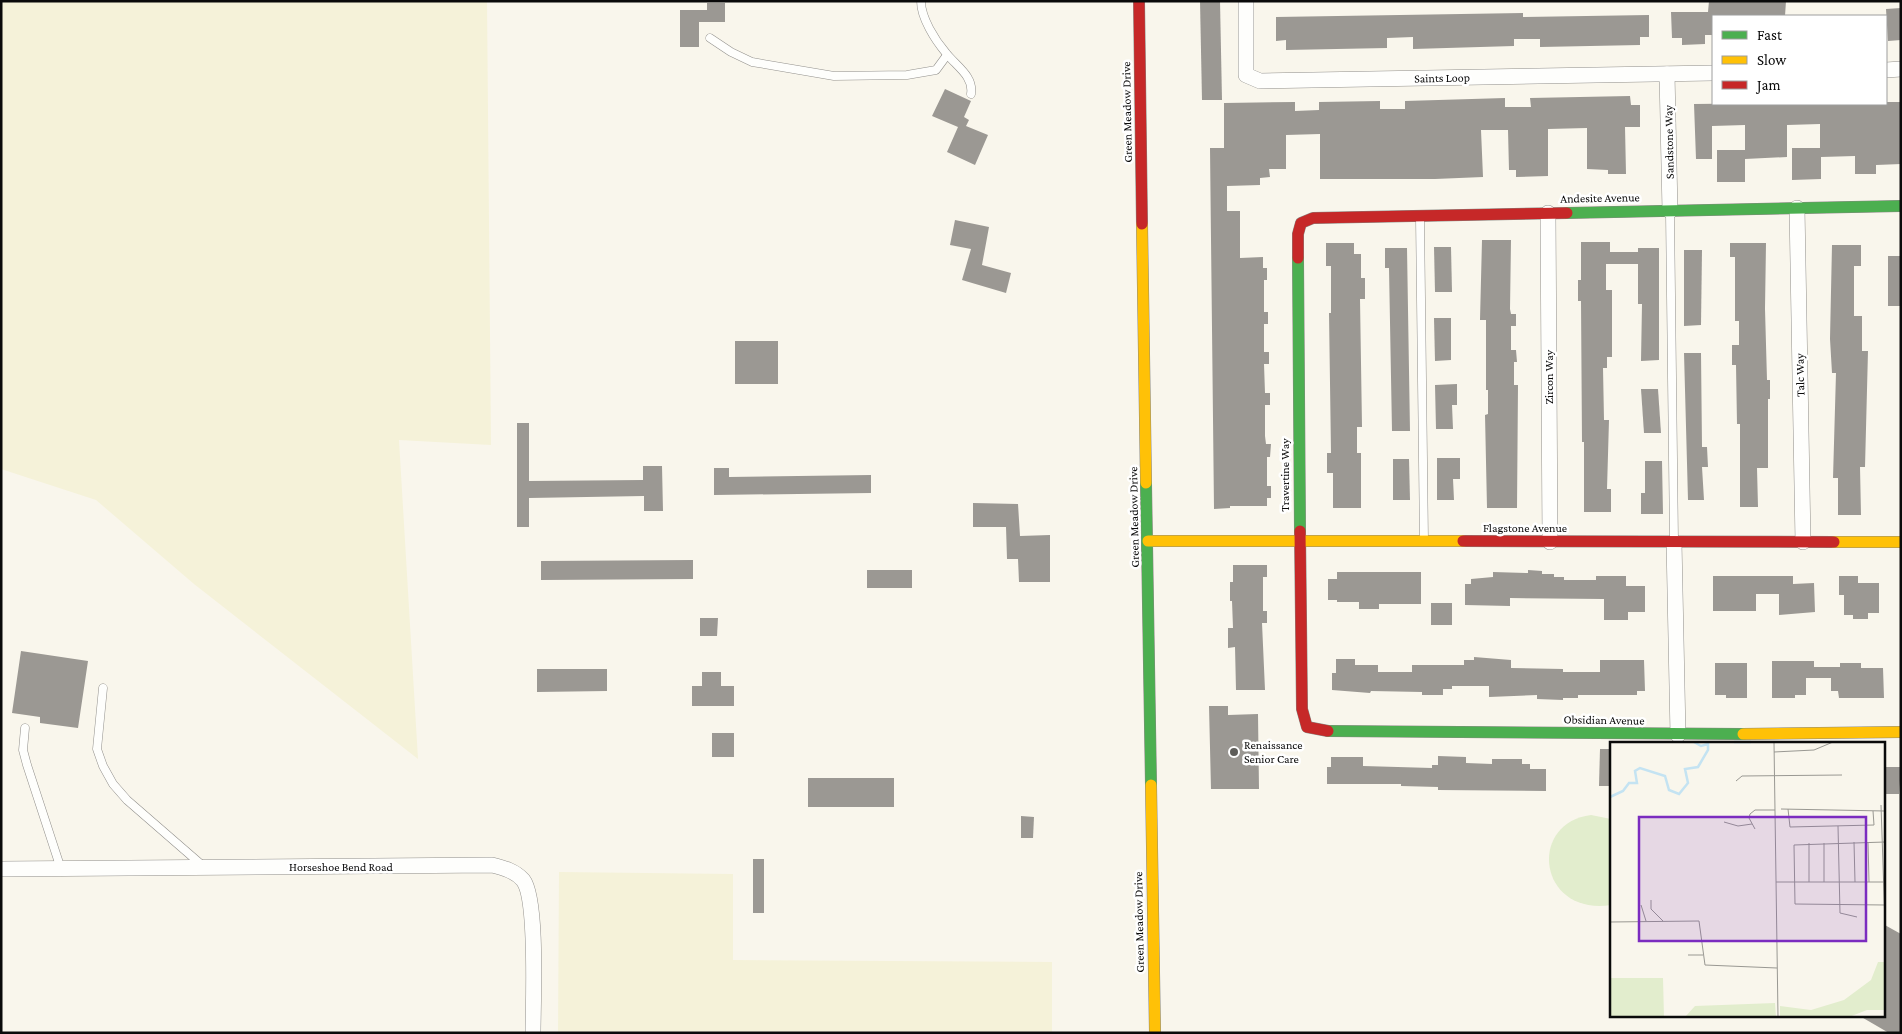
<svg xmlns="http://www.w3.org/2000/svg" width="1902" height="1034" viewBox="0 0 1902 1034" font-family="'Crimson Pro',serif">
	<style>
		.farmland { fill: #f5f2d9 }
		.green { fill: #e2edcd }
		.building { fill: #9b9893 }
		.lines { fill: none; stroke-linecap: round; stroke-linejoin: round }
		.lane-casing { stroke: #92908c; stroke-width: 9 }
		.street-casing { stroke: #92908c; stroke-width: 16 }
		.fast-casing { stroke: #888782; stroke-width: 12 }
		.slow-casing { stroke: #888782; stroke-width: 12 }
		.jam-casing { stroke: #888782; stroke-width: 12 }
		.lane { stroke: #fefefc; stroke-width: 8 }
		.street { stroke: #fefefc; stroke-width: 15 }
		.fast { stroke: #4caf50; stroke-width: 11 }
		.slow { stroke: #ffc107; stroke-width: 11 }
		.jam { stroke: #c62828; stroke-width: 11 }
		.poi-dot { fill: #5e5d59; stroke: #fff; stroke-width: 2 }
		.labels { text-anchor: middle; stroke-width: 5; stroke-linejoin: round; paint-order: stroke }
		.street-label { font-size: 12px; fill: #0a0a0a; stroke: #fff }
		.poi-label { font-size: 12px; fill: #0a0a0a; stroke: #fff; text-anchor: start }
		.inset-river { fill: none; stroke: #c4e3f2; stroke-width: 2.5 }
		.inset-road { fill: none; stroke: #999892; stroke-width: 1 }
		.view { fill: #7b2cbf; fill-opacity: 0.15; stroke: #7b2cbf; stroke-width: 2.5 }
		.inset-edge { fill: none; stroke: #0a0a0a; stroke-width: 2.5 }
	</style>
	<rect width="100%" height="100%" fill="#f9f6ec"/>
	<g class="farmland">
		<polygon points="1,1 487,1 491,445 399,440 418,759 194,584 96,500 1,469"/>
		<polygon points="559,872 733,874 733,960 1052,962 1052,1033 558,1033"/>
	</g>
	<path class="green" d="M1591 815 1611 819V905C1538 916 1527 823 1591 815Z"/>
	<g class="building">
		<polygon points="1200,1 1220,1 1222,100 1202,100"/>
		<polygon points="1709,1 1786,1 1785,16 1713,16 1713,35 1705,35 1705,44 1682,45 1682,38 1672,38 1671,12 1708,12"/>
		<polygon points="707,3 725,3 725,22 699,22 699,47 680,47 680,10 707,10"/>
		<polygon points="1901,8 1901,40 1888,41 1886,9"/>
		<polygon points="1523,13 1523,17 1649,15 1649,37 1640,37 1640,45 1540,47 1540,39 1514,39 1514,46 1413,49 1413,37 1387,38 1387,48 1286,50 1286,40 1276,41 1276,17"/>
		<polygon points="945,89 971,101 964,117 969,120 966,126 988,135 975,165 947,152 958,127 932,116"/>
		<polygon points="1630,96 1631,105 1640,105 1640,127 1625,127 1626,174 1608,174 1608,170 1587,169 1587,128 1548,129 1548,176 1516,177 1516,170 1509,170 1508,130 1481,130 1483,177 1435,179 1320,179 1320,134 1286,135 1286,169 1269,169 1270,177 1260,178 1260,185 1227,186 1227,211 1240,211 1240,258 1263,257 1263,268 1267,268 1267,280 1264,280 1264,312 1268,312 1268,324 1264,324 1264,352 1269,352 1269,364 1264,364 1265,393 1270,393 1270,405 1265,405 1265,436 1266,444 1271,444 1270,457 1267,457 1267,486 1271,486 1271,498 1267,498 1267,506 1230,506 1230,508 1214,509 1210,148 1224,148 1224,103 1295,102 1295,111 1319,110 1319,102 1380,101 1380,109 1405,109 1405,101 1505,98 1505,107 1531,107 1530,98"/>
		<polygon points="1886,102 1901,102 1901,164 1876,165 1876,174 1855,174 1855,156 1821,157 1821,179 1792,180 1792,148 1820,148 1820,124 1787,125 1787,157 1745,159 1745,182 1717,182 1717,150 1745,150 1745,125 1712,126 1712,159 1696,159 1694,104"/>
		<polygon points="955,220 989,227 982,265 1011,273 1006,293 962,280 971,249 950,245"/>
		<polygon points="1482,240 1511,240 1510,309 1511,314 1516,314 1516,326 1511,326 1511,350 1516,350 1517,362 1514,362 1514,385 1518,385 1517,508 1487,508 1485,415 1488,414 1488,390 1486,390 1486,320 1480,320"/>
		<polygon points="1581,242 1610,242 1610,252 1638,252 1638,248 1659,248 1659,360 1641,361 1642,304 1638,304 1638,264 1606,264 1606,290 1612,290 1612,357 1607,357 1607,368 1603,368 1604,420 1609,420 1607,489 1611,489 1611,512 1584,512 1584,442 1582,442 1581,301 1578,301 1578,280 1581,280"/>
		<polygon points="1326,243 1354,243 1354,254 1361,254 1361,278 1365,278 1365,299 1360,299 1362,427 1357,427 1357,453 1361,453 1361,508 1333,508 1333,473 1327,473 1327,453 1331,453 1329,313 1331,313 1331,266 1326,266"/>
		<polygon points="1730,243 1766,243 1765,309 1767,380 1770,380 1770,399 1768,399 1768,468 1757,468 1758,507 1740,507 1740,424 1737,424 1736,365 1732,365 1732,345 1739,345 1739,321 1735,321 1735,257 1730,257"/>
		<polygon points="1832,245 1861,245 1861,266 1854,266 1854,316 1862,316 1862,351 1868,351 1865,467 1860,467 1861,515 1838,515 1838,478 1833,478 1836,373 1832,373 1830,339"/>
		<polygon points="1434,247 1451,247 1452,292 1435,292"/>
		<polygon points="1385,248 1407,248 1410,431 1392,431 1389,268 1385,268"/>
		<polygon points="1684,250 1702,250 1701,325 1684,326"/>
		<rect x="1888" y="256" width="13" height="50"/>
		<polygon points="1434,318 1451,318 1451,360 1435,361"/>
		<rect x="735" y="341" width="43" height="43"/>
		<polygon points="1684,353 1701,353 1702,447 1707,447 1708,467 1702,467 1704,500 1688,500"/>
		<polygon points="1457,384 1457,405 1452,405 1453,429 1436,429 1435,385"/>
		<polygon points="1641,389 1658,389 1661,433 1644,433"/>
		<polygon points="517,423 529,423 529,481 643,480 643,466 662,466 663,511 644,511 644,496 529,498 529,527 517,527"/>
		<polygon points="1437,458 1460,458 1460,479 1453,479 1454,500 1437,500"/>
		<polygon points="1393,459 1409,459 1410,500 1393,500"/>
		<polygon points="1645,461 1662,461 1663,514 1641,514 1641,493 1645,493"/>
		<polygon points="714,468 729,468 729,477 871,475 871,493 714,495"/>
		<polygon points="973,503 1018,504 1020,536 1050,535 1050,582 1019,582 1018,559 1007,559 1006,527 973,527"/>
		<polygon points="693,560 693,579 541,580 541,561"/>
		<polygon points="1233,565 1267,565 1267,577 1263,577 1263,611 1267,611 1267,623 1262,623 1265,690 1236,690 1235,647 1228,648 1228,628 1233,628 1232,601 1230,601 1230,582 1233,582"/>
		<rect x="867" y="570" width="45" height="18"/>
		<polygon points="1528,570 1542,571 1542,574 1554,574 1554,577 1564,577 1564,580 1596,580 1596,576 1626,576 1626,586 1645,586 1645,612 1628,612 1628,620 1604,620 1604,599 1510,598 1510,606 1465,605 1465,584 1471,584 1471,579 1493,577 1493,572 1528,573"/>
		<polygon points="1337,572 1421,572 1421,604 1379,604 1379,609 1359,609 1359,602 1337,602 1337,600 1328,600 1328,579 1337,579"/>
		<polygon points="1713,576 1793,576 1793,584 1814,583 1815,612 1779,615 1779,594 1756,594 1756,611 1713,611"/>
		<polygon points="1839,576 1858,576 1858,583 1879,583 1879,613 1868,613 1868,619 1853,619 1853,615 1844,615 1844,595 1839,595"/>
		<rect x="1431" y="603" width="21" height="22"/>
		<polygon points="700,618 718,618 717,636 700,636"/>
		<polygon points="21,651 88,661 78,728 40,723 40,717 12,713"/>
		<polygon points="1474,657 1511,660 1511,668 1563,669 1563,672 1600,672 1600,660 1644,660 1645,691 1637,691 1637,695 1578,695 1578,698 1563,698 1563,700 1537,699 1537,695 1489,697 1489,686 1452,686 1452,689 1443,689 1443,695 1422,695 1422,692 1371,691 1370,693 1332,690 1332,673 1336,673 1336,659 1355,659 1355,665 1378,665 1378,672 1412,672 1412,665 1464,665 1464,660 1474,660"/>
		<polygon points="1772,661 1814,661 1814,667 1840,667 1840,663 1861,663 1861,668 1883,668 1884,698 1839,698 1838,691 1831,691 1831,678 1806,678 1806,695 1795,695 1795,698 1772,698"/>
		<polygon points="1715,663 1747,663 1747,698 1726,698 1726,695 1715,695"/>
		<polygon points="537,669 607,669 607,691 537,692"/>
		<polygon points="702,672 721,672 721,686 734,686 734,706 692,706 692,686 702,686"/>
		<polygon points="1209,706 1228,706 1228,715 1258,714 1259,789 1211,789"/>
		<rect x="712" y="733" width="22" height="24"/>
		<polygon points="1600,749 1611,749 1611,786 1599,786"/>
		<polygon points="1438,756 1466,757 1466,763 1492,764 1492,759 1522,759 1522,764 1530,764 1530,769 1546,769 1546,791 1438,790 1438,787 1401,786 1401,784 1327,784 1327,767 1331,767 1331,757 1363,757 1363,766 1432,768 1432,765 1438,765"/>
		<polygon points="1883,767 1901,767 1899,794 1883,794"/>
		<rect x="808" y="778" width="86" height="29"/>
		<polygon points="1021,816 1034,817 1033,838 1021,838"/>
		<rect x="753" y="859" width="11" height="54"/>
		<polygon points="1883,924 1901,934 1901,1033 1889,1033 1858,1015 1883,1015"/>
	</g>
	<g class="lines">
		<defs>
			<g id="lane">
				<path d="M921 1C921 18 935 40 946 53 956 66 974 76 971 94"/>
				<polyline points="710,38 731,52 752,62 834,76 907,75 936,70 947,55"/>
				<polyline points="1670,213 1674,541"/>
				<polyline points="1420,218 1424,541"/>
				<polyline points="103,688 97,749 103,766 113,784 127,800 203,866"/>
				<polyline points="25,728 23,750 27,765 61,869"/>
			</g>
			<g id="street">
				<polyline points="1246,1 1246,75 1260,81 1713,73"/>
				<polyline points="1886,70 1901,69"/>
				<polyline points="1667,74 1670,211"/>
				<polyline points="1797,208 1803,542"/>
				<polyline points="1548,213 1550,542"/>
				<polyline points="1674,542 1678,735"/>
				<path d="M1 869 492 865C504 868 515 871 523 880 538 899 533 1004 533 1033"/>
			</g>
			<g id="fast">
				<polyline points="1567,213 1901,206"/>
				<polyline points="1298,258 1300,531"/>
				<polyline points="1146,483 1151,785"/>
				<polyline points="1328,731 1743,734"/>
			</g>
			<g id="slow">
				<polyline points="1142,224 1146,483"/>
				<polyline points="1148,541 1463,541"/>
				<polyline points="1834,542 1901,542"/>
				<polyline points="1743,734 1901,732"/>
				<polyline points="1151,785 1155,1033"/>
			</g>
			<g id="jam">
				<polyline points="1139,1 1142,224"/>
				<polyline points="1298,258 1298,234 1301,223 1313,218 1567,213"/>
				<polyline points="1300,531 1302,709 1307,727 1328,731"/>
				<polyline points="1463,541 1834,542"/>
			</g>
		</defs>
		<use href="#lane" class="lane-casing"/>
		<use href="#street" class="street-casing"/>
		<use href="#fast" class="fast-casing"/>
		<use href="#slow" class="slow-casing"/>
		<use href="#jam" class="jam-casing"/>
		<use href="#lane" class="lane"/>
		<use href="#street" class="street"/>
		<use href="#fast" class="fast"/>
		<use href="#slow" class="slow"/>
		<use href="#jam" class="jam"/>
	</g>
	<circle class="poi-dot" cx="1234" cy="752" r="5"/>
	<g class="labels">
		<g class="street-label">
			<text transform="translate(1442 78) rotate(-1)" y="4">Saints Loop</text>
			<text transform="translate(1127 112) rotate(-91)" y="4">Green Meadow Drive</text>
			<text transform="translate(1669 142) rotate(-91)" y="4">Sandstone Way</text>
			<text transform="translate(1600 198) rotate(-1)" y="4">Andesite Avenue</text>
			<text transform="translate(1800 375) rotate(-91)" y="4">Talc Way</text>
			<text transform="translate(1549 377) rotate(-90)" y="4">Zircon Way</text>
			<text transform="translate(1285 475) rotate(-90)" y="4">Travertine Way</text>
			<text transform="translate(1134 517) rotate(-91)" y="4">Green Meadow Drive</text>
			<text x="1525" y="532">Flagstone Avenue</text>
			<text transform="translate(1604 720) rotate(1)" y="4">Obsidian Avenue</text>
			<text x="341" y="871">Horseshoe Bend Road</text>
			<text transform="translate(1139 922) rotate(-91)" y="4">Green Meadow Drive</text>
		</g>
		<g class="poi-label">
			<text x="1244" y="749">Renaissance<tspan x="1244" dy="14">Senior Care</tspan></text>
		</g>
	</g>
	<g transform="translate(1610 742)">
		<rect width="275" height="275" fill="#f9f6ec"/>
		<path d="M268 220H274L275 268H257L239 275H170V264L201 268 234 258 261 238ZM0 236H53L54 275H0ZM165 261 166 275H75L85 264Z" fill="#e2edcd"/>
		<path class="inset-river" d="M124 0H141M0 55 13 49 19 41H27L25 29 30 26 55 34 59 48 69 52 78 41 75 27 88 25 98 8V2L91 4 84 0"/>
		<path class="inset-road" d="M164 0 168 275M164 10 204 8 223 0M126 39 132 34 232 33M271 63 275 182M171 67 275 69M178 67 180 85 264 83 263 69M114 80 128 84 142 82M228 84 230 171 247 175M145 87 139 76 140 72 145 68H165M244 100 245 140M258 100 259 140M275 100 184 103 185 162 275 163M199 101V140M214 101V140M166 140H274M41 158V167L53 179M31 163 36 179M0 180 89 179 95 223 167 226M78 213H93"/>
		<path class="view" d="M29 75H256V199H29Z"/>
		<rect width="275" height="275" class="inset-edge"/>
	</g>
	<rect width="1902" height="1034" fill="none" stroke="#0a0a0a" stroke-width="5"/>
	<rect x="1712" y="15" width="175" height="90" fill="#ffffff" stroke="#9d9d9d"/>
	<rect x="1722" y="31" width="25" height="8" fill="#4caf50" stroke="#9d9d9d"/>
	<text x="1757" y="40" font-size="15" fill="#0a0a0a">Fast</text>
	<rect x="1722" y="56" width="25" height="8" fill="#ffc107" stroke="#9d9d9d"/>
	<text x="1757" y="65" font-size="15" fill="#0a0a0a">Slow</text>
	<rect x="1722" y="81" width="25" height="8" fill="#c62828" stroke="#9d9d9d"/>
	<text x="1757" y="90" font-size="15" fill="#0a0a0a">Jam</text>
</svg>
